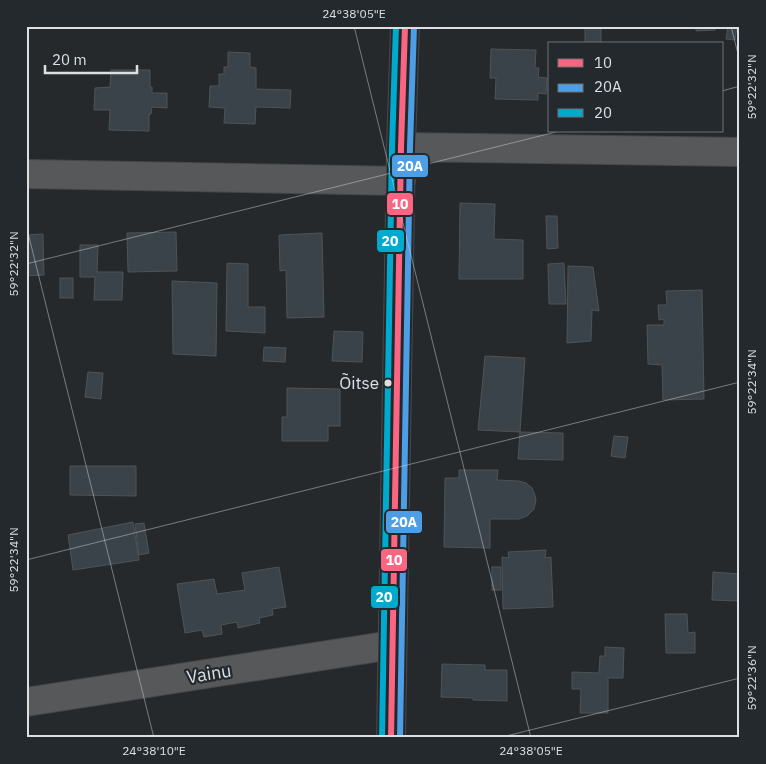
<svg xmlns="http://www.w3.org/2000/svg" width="766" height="764" viewBox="0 0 766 764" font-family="'IBM Plex Sans',sans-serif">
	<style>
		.building { fill: #3b434a; stroke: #505354 }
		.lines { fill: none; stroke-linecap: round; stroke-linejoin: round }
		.street-casing { stroke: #454749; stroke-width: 30 }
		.secondary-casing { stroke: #454749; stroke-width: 30 }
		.street { stroke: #565859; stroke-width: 28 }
		.secondary { stroke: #585a58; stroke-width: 28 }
		.bus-1-casing { stroke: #24292d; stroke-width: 10 }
		.bus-2-casing { stroke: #24292d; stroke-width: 10 }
		.bus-3-casing { stroke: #24292d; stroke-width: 10 }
		.bus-1 { stroke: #fa6682; stroke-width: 6 }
		.bus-2 { stroke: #4d9ee5; stroke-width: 6 }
		.bus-3 { stroke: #00a9ce; stroke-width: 6 }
		.ticks { fill: none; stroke: #dde0e2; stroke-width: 1; stroke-opacity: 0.45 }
		.bus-dot { fill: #dde0e2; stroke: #24292d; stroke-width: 2 }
		.labels { text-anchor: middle; stroke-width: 4.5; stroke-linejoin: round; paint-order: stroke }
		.bus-label { font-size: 17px; fill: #dde0e2; stroke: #24292d; text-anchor: end }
		.street-label { font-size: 18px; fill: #dde0e2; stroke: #24292d }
		.line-badge { stroke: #24292d; stroke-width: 2 }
		.badge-label { font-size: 14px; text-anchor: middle; font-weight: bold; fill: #fff }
		.neatline { fill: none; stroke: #dde0e2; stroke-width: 2 }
		.ticks-label { font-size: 12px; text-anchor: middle; fill: #dde0e2 }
	</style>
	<rect width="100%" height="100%" fill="#26292b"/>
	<g class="building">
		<polygon points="696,26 715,26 715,30 696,31"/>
		<polygon points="728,26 737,26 735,40 726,39"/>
		<polygon points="585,27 601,28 601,44 585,44"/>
		<polygon points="491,49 536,50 535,68 539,68 538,77 547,78 546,94 538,93 538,100 495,99 496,78 490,78"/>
		<polygon points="228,52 250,53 250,67 256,68 256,89 291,90 290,108 256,107 255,124 224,123 225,108 209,107 210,86 219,86 219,74 224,74 224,67 228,67"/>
		<polygon points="111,70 150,70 150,87 152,87 152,93 167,93 167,108 152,107 151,114 149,114 149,131 109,130 110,110 94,110 95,88 110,87"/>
		<polygon points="460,203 495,204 494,239 523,240 523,279 459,279"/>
		<polygon points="546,216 557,216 558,248 547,249"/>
		<polygon points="176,232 177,271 128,272 127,233"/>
		<polygon points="322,233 324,317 287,318 286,270 280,271 279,235"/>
		<polygon points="43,234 44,275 26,276 26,235"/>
		<polygon points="80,245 98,245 97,272 123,272 122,300 94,300 95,277 80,277"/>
		<polygon points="227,263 248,264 248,307 265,307 265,333 226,331"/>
		<polygon points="564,263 566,304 549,304 548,264"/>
		<polygon points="568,266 593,267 599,311 592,310 591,341 567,343"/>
		<rect x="60" y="278" width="13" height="20"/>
		<polygon points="172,281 217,283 216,356 173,354"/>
		<polygon points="702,290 704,399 663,400 662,365 648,364 647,325 664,325 664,319 659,320 658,305 667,305 666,291"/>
		<polygon points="334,331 363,332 362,362 332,361"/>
		<polygon points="264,347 286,348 285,362 263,361"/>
		<polygon points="485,356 525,358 520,432 478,430"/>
		<polygon points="88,372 103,373 101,399 85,397"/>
		<polygon points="287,388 340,389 340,426 328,426 328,441 282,441 282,417 287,417"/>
		<polygon points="520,432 563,433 563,460 518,459"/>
		<polygon points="614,436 628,437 625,458 611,456"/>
		<polygon points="70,466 136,466 136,496 70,495"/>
		<polygon points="459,470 498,470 497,480 519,481 526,483 532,488 535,495 536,500 534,509 527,516 519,519 490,519 490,548 444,547 445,478 459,478"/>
		<polygon points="133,522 139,560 73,570 68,535"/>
		<polygon points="144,523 149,553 139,555 135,524"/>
		<polygon points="546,550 545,558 551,557 553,607 503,609 502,557 509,558 508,552"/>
		<polygon points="279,567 286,607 272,609 273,615 259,618 260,623 238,628 237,622 221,625 222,634 204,637 202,630 185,633 177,584 214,579 217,594 245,590 242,573"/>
		<rect x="492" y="567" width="9" height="23"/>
		<polygon points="713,572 740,574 740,601 712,600"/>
		<polygon points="665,614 687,614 688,633 695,632 695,653 666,653"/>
		<polygon points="605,647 624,648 623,678 608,678 608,713 580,713 581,689 572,689 572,672 599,673 600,656 605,656"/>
		<polygon points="442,664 485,665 485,670 507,670 507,701 473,700 473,698 441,697"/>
	</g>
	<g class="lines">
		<defs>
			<g id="street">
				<polyline points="401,147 740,152"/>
				<polyline points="26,174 401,181"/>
				<polyline points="26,702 392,645"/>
			</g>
			<polyline id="secondary" points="391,738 401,147 405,26"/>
		</defs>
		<use href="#street" class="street-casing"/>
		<use href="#secondary" class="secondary-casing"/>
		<use href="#street" class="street"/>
		<use href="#secondary" class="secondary"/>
		<defs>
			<polyline id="bus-1" points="391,738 401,147 405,26"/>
			<polyline id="bus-2" points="400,738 410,147 414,26"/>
			<polyline id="bus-3" points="382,738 392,147 396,26"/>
		</defs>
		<use href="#bus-1" class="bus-1-casing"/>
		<use href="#bus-2" class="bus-2-casing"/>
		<use href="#bus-3" class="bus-3-casing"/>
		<use href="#bus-1" class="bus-1"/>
		<use href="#bus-2" class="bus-2"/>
		<use href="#bus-3" class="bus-3"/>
	</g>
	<path class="ticks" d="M354 26 531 738M731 26 740 62M722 91 740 86M26 225 154 738M26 264 560 131M26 560 740 382M498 738 740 678"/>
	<circle class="bus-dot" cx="388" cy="383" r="4.5"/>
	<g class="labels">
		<g class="bus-label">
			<text x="379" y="389">Õitse</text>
		</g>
		<g class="street-label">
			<text transform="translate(209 674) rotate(-9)" y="6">Vainu</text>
		</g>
	</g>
	<g class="line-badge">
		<rect x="391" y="154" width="38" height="24" rx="5" fill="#4d9ee5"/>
		<rect x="386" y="192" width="28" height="24" rx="5" fill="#fa6682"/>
		<rect x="376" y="229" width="29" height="24" rx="5" fill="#00a9ce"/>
		<rect x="385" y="510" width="38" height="24" rx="5" fill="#4d9ee5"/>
		<rect x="380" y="548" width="28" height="24" rx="5" fill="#fa6682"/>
		<rect x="370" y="585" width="29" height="24" rx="5" fill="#00a9ce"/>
	</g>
	<g class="badge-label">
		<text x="410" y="171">20A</text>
		<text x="400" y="209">10</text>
		<text x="390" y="246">20</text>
		<text x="404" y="527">20A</text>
		<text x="394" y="565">10</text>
		<text x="384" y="602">20</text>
	</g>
	<rect width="766" height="764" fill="none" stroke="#24292d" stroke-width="55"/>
	<rect x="548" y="42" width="175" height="90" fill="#24292d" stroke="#6e7275"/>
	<rect x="558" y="59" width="25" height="8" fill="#fa6682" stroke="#6e7275"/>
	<text x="594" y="68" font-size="15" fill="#dde0e2">10</text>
	<rect x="558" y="84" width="25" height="8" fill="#4d9ee5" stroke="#6e7275"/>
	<text x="594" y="92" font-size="15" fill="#dde0e2">20A</text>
	<rect x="558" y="109" width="25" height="8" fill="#00a9ce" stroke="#6e7275"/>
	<text x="594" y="118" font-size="15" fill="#dde0e2">20</text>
	<path d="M45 65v8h92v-8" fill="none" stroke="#dde0e2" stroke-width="2.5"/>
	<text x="52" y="65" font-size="15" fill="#dde0e2" stroke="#24292d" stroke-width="4" paint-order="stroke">20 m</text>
	<rect x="28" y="28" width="710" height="708" class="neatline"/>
	<g class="ticks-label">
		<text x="354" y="18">24°38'05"E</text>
		<text transform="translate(752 87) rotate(-90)" y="4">59°22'32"N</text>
		<text transform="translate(14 264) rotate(-90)" y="4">59°22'32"N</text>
		<text transform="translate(752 382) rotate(-90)" y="4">59°22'34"N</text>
		<text transform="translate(14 560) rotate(-90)" y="4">59°22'34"N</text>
		<text transform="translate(752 678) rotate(-90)" y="4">59°22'36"N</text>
		<text x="154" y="755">24°38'10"E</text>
		<text x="531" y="755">24°38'05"E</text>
	</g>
</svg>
